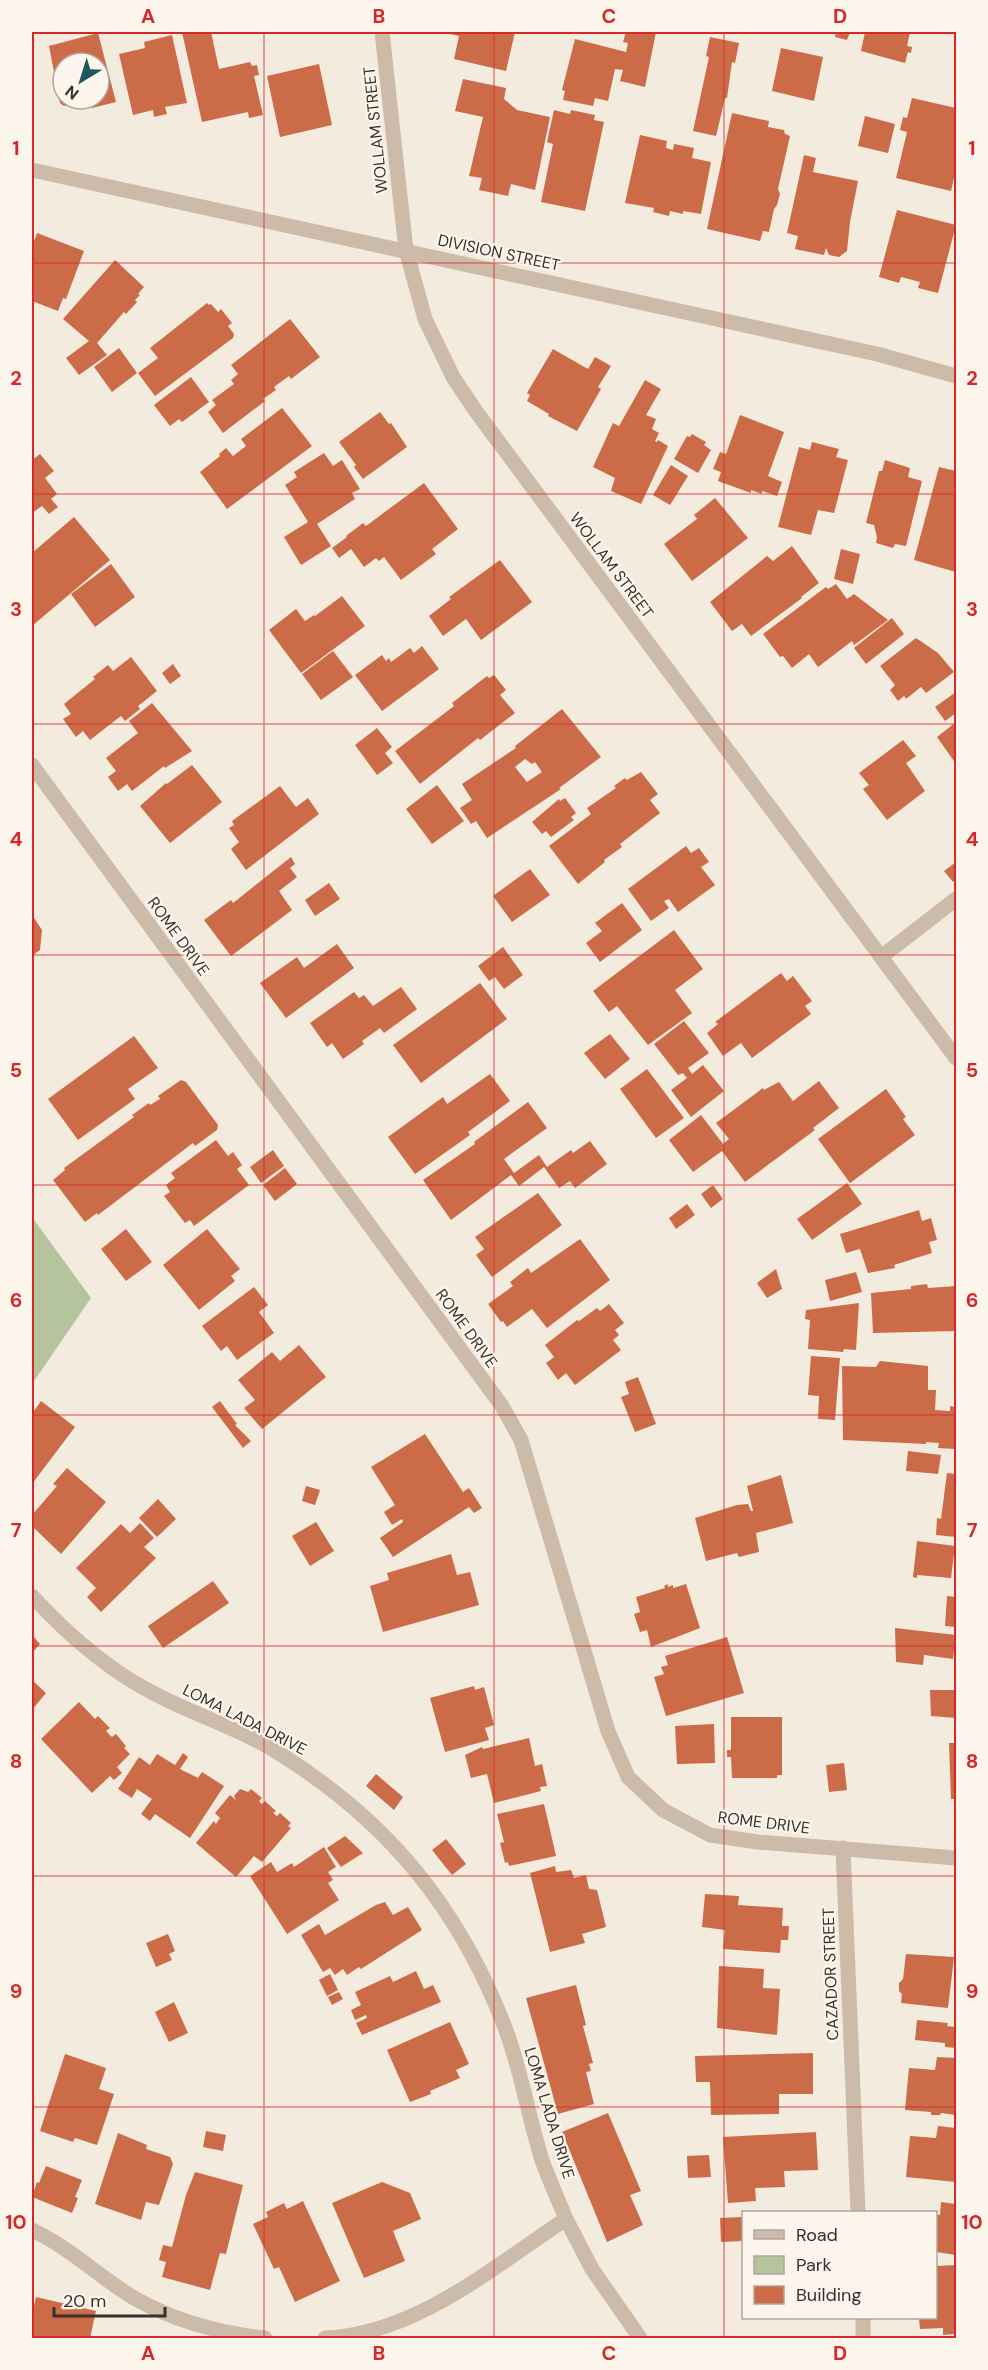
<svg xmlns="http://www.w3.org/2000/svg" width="988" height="2370" viewBox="0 0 988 2370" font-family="'DM Sans',sans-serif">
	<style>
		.green { fill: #b6c49e }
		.building { fill: #cb6b47; fill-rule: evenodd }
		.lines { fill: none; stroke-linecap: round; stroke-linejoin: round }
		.service { stroke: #cdbbaa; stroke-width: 15 }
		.minor { stroke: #cdbbaa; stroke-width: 15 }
		.tertiary { stroke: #cdbbaa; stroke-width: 15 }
		.grid { fill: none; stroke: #d62828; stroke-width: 1.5; stroke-opacity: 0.55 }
		.labels { text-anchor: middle; stroke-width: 4.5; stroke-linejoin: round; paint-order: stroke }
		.street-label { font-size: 16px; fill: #3a302a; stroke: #fbf5ec }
		.neatline { fill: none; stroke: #d62828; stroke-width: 2 }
		.grid-label { font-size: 20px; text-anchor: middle; font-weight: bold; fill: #d62828 }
	</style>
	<rect width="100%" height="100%" fill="#f4ebdf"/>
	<polygon class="green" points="32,1217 91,1298 32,1384"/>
	<g class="building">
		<polygon points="182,32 211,32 219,69 250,62 252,66 257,65 259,75 254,76 263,115 249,118 248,112 202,122"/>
		<polygon points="442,32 515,32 506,71 454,59 459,36"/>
		<polygon points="626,32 656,32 645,87 620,81 623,70 615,69 608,101 595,98 593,106 563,100 565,91 562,90 575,39 626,52 628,43 623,42"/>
		<polygon points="836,32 850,32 847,40 835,37"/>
		<polygon points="865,32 910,32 907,46 912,47 911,53 908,52 905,63 861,51"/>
		<polygon points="98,33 116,102 92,108 90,103 85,104 84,99 99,99 99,63 63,63 63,99 76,99 72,104 64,106 60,103 49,46"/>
		<polygon points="172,35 187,103 165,107 167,114 154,117 153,110 133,115 119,54 145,48 144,42"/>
		<polygon points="710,37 739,43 735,63 732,62 727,98 725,98 716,136 693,131 709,57 706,56"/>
		<polygon points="781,48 823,57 814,101 772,91"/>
		<polygon points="319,64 332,125 280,137 267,76"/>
		<polygon points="463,79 506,88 504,99 517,110 550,117 535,190 511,184 508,196 479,190 482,178 469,176 483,117 455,111"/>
		<polygon points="912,98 956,108 956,169 951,191 896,178 907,132 900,130 903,117 907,118"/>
		<polygon points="554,110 570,114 571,110 595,115 594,120 604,122 585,211 541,202 553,144 547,142"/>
		<polygon points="732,113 769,121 768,127 784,130 785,134 790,136 778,189 780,194 777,205 774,209 769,232 763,231 760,241 707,229"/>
		<polygon points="865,116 895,124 888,153 858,146"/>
		<polygon points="640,135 667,141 666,148 673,150 674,144 694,148 692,158 711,162 701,214 683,211 683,214 670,211 669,216 653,212 654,208 625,203"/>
		<polygon points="804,155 816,158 813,172 858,181 850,222 847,251 839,257 829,255 826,248 824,255 795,249 798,236 787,233"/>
		<polygon points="897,210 956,225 938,293 918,288 920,282 901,277 899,283 879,277"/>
		<polygon points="37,233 84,251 66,299 63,298 58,311 32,301 32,247"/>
		<polygon points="115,260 144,287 138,294 140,295 135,300 137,302 126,314 124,312 97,343 107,355 79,375 66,358 89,341 63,319"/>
		<polygon points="207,303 209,305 211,304 218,312 221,309 232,323 228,326 234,334 233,338 155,396 138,373 158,358 150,348"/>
		<polygon points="290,319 320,357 291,379 289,376 274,387 276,390 263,399 265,401 223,433 208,412 216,405 212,400 234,384 231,380 238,374 231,365"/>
		<polygon points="119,348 137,373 112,392 94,367"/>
		<polygon points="553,349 588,369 595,357 611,366 598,387 601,389 577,431 548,416 549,414 527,401 530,395 527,393"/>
		<polygon points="191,377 209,402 182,422 179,419 170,426 154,405"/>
		<polygon points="645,380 661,389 646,415 656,419 652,429 659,433 655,441 657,442 658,440 668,446 641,504 611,491 615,478 593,467 613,423 619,426"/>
		<polygon points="282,408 312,446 227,509 200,472 220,456 219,454 226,448 233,456 246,446 241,439"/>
		<polygon points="380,412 389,424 391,423 407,447 363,479 354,467 356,465 339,442"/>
		<polygon points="740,415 784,432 768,476 782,482 777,496 762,491 762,494 751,490 751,493 718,481 721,472 713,469 720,452 726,454"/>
		<polygon points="692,434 706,442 704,445 711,450 698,473 674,459 687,436 690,437"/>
		<polygon points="812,442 839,449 836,457 848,460 834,513 818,510 811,535 778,527 799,447 810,450"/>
		<polygon points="324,453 333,466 342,460 360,489 352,493 355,499 317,524 331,546 301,565 284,537 308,522 285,485 297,477 294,472"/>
		<polygon points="40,454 54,471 45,478 57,494 51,499 58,507 49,514 42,506 32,513 32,460"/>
		<polygon points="885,460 910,468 908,477 922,481 906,546 895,544 893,548 876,543 877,537 874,525 866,523 879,471 882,471"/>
		<polygon points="671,465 688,476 670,505 653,495"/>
		<polygon points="939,467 956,471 956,572 914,560"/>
		<polygon points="424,483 458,529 432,549 436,554 401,580 384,557 379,561 376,558 364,567 351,549 339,558 332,548 347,537 346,536 363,523 366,526"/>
		<polygon points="715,498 748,538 692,581 664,544 697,519 694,515"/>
		<polygon points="74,517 110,560 32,626 32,553"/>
		<polygon points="792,546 819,583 801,597 802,598 751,636 742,624 732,631 710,602 767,556 773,561"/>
		<polygon points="841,549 860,554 853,584 834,579"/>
		<polygon points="500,560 532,602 481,640 466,619 443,636 429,616 451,599 449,597"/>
		<polygon points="111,564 135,597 95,627 71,594"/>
		<polygon points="836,584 847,599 854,594 888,620 854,645 852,641 818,667 809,654 792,668 783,656 780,657 763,634 826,587 828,589"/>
		<polygon points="342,596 365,626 301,673 269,630 296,609 305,621 314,615 315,616"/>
		<polygon points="892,618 904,634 866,664 854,648"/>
		<polygon points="916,638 938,653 954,672 926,693 921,687 906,699 904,696 898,701 890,690 895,685 880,666"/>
		<polygon points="422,646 439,669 382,711 355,675 382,655 386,661 389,658 391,662 410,648 414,653"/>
		<polygon points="333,651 353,677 321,700 302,674"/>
		<polygon points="131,657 157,691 138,706 140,709 125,721 121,716 90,740 83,731 76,737 63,719 71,714 64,704 95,679 93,677 108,665 113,671"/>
		<polygon points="173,664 181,676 170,684 162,673"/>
		<polygon points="494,675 506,690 500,695 515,713 480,740 478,738 420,784 395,751 454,706 452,703 487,676 489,678"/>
		<polygon points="956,692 956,713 945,721 935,707"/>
		<polygon points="152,703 192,751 165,768 164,766 132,791 127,784 118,791 108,777 116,771 106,758 138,733 129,721"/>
		<path d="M562 709 601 757 559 788 561 789 487 838 476 821 471 824 460 808 472 800 462 784 516 748 515 746ZM525 759 532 764 535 762 542 772 527 782 515 767Z"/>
		<polygon points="956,722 956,764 937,737"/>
		<polygon points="377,728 392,747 385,753 393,763 377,775 355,745"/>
		<polygon points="903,740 916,756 906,763 925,791 887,820 863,789 869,785 859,773"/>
		<polygon points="192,765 222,802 170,843 140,806 166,783 167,784"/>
		<polygon points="641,772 658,794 650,800 660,813 620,844 622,847 604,860 605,862 578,884 549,846 591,814 587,808 616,788 614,786 625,778 627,780"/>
		<polygon points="437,785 464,821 432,844 406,809"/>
		<polygon points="280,786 296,807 308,798 319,814 246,870 231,849 239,842 229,828 234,825 232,821"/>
		<polygon points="565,798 576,813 571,817 574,820 551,837 546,831 542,834 532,822 559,799 560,801"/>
		<polygon points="686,846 691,853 699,848 709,862 701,867 715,885 678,912 669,899 664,901 669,908 651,921 628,889"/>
		<polygon points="291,857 295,864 290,868 297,877 279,891 292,910 231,956 204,920 231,900 233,903"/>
		<polygon points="956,862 956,879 953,882 944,871"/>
		<polygon points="530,869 550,895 512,922 493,896"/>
		<polygon points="329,883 340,899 315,916 305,900"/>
		<polygon points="622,903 642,930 600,962 586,943 602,931 595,923"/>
		<polygon points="32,915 42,930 40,950 32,956"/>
		<polygon points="674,930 703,969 675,990 692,1013 648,1045 617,1006 609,1012 593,991"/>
		<polygon points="337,944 354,968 286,1018 260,983 297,957 304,968"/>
		<polygon points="503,947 523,975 504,989 495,977 489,981 478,966"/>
		<polygon points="781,973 787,981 793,976 812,1001 805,1006 811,1014 752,1058 741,1043 723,1056 707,1033 718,1024 715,1022"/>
		<polygon points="480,983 507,1019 421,1083 393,1045"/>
		<polygon points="401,987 417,1009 384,1033 380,1028 362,1041 364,1044 343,1059 332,1043 327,1047 310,1023 354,992 359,998 364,995 373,1006"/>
		<polygon points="684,1021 709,1053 688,1068 692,1074 703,1065 724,1091 691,1117 671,1090 687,1078 683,1073 678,1075 654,1044"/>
		<polygon points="610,1034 630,1059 605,1079 584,1053"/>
		<polygon points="134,1036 158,1068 128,1089 135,1099 78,1140 48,1099"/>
		<polygon points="647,1069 684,1118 656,1138 620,1089"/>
		<polygon points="490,1074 510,1101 468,1132 470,1135 415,1174 388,1137 443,1097 447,1104"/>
		<polygon points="181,1080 186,1082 218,1125 217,1130 195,1146 193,1143 98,1215 97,1213 85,1222 53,1180 65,1170 64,1168 134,1117 132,1115 149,1103 150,1105 160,1099 158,1096"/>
		<polygon points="819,1081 839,1108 813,1128 815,1130 745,1182 722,1151 693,1172 669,1140 701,1115 723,1144 729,1139 716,1123 763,1088 764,1090 779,1082 793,1101"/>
		<polygon points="886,1089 906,1117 903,1119 915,1135 850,1183 818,1139"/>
		<polygon points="528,1102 547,1128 504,1159 514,1173 539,1155 547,1167 571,1150 573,1153 590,1141 607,1164 575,1188 570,1181 559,1188 544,1167 519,1186 511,1175 451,1220 423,1180 475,1144 474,1142"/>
		<polygon points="216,1140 228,1156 233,1152 242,1165 237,1169 249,1185 194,1226 190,1220 185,1223 164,1196 170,1192 166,1185 175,1178 171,1173"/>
		<polygon points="273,1150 284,1166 261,1183 250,1167"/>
		<polygon points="285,1168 297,1184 275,1201 263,1185"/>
		<polygon points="847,1183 862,1204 812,1240 797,1219"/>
		<polygon points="713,1185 723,1199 711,1208 701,1194"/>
		<polygon points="538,1193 562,1225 492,1277 476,1255 484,1249 475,1237"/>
		<polygon points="687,1204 695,1215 676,1229 669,1218"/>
		<polygon points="919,1210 922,1221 931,1218 937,1240 929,1242 932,1253 894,1265 895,1268 868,1273 860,1249 846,1253 840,1234"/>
		<polygon points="126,1229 152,1262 126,1281 101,1249"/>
		<polygon points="207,1229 240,1269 231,1276 235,1281 199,1310 163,1265"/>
		<polygon points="580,1239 610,1280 547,1328 532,1309 507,1327 503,1321 501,1322 488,1304 513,1286 510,1282 528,1268 531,1273"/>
		<polygon points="776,1269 782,1289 767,1298 757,1283"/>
		<polygon points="856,1272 862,1292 830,1301 825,1280"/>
		<polygon points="927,1284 928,1288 956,1286 956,1331 873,1333 871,1293 911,1289 911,1286"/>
		<polygon points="254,1287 268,1305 259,1312 274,1333 237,1360 227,1346 221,1351 202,1326"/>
		<polygon points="859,1303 856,1350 844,1349 843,1352 808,1349 810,1320 805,1319 806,1310"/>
		<polygon points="609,1304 624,1323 615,1330 619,1335 613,1340 621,1350 575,1385 566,1373 558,1380 546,1363 554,1357 545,1345 577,1320 579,1321 597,1308 600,1311"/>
		<polygon points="299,1345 326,1377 262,1429 244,1408 255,1400 238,1380 272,1352 280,1361"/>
		<polygon points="811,1356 840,1358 835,1420 818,1419 819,1396 808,1395"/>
		<polygon points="880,1361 928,1366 928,1390 936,1390 935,1410 950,1411 950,1406 956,1407 956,1449 938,1448 939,1443 926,1442 926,1444 843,1440 842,1366 876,1367"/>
		<polygon points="638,1377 656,1424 635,1432 621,1397 629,1394 625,1382"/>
		<polygon points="41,1401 75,1427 32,1484 32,1414"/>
		<polygon points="220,1401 237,1424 235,1425 251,1441 243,1448 212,1407"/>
		<polygon points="425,1434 463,1492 469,1488 482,1508 474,1513 469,1507 393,1557 380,1538 403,1522 402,1519 392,1525 384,1512 395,1505 371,1467"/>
		<polygon points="908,1451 941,1455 938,1474 906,1471"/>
		<polygon points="67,1468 106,1502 61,1554 32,1526 32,1515 57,1486 53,1484"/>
		<polygon points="947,1473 956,1474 956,1537 936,1535 937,1518 941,1519"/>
		<polygon points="781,1475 793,1523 756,1533 759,1552 739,1557 737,1553 706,1561 695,1518 737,1505 748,1504 751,1511 753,1511 747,1486"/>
		<polygon points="306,1486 320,1490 315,1505 302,1501"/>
		<polygon points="158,1499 176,1519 157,1537 139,1518"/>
		<polygon points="316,1522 334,1551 310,1566 292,1536"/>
		<polygon points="140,1523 154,1538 144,1547 156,1558 101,1612 87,1597 96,1588 76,1568 121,1524 130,1533"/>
		<polygon points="917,1541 955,1546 951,1578 917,1575 917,1578 913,1577"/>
		<polygon points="451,1554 457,1575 470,1572 479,1605 383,1632 370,1586 389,1580 387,1573"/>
		<polygon points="213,1581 229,1603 163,1648 148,1626"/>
		<polygon points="668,1584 668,1587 673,1585 673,1588 686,1584 700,1628 651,1647 647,1630 640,1632 634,1614 640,1612 636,1597 665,1588 664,1586"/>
		<polygon points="947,1596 956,1597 956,1627 945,1626"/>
		<polygon points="895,1628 956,1635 953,1659 924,1655 923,1665 896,1662"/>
		<polygon points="32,1635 40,1644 32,1653"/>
		<polygon points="727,1637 744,1693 666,1716 654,1677 664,1674 661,1667 668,1665 665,1656"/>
		<polygon points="32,1680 46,1693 32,1710"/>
		<polygon points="474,1686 475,1690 484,1687 494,1725 485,1728 489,1740 445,1752 430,1698"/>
		<polygon points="930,1690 956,1690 956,1718 931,1716"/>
		<polygon points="79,1702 95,1719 98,1716 110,1728 106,1731 112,1737 116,1734 126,1746 124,1748 130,1754 117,1767 122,1773 114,1780 110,1776 92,1793 41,1739"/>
		<polygon points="731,1717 782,1717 782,1775 777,1775 777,1778 732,1778 731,1757 727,1757 727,1750 731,1750"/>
		<polygon points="714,1724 715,1763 677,1764 675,1726"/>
		<polygon points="529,1738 535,1766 542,1764 547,1786 540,1787 541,1791 494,1803 487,1774 471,1778 465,1755 482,1747 483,1749"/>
		<polygon points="949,1743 956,1743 956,1799 951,1799"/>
		<polygon points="183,1753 188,1757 180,1769 198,1778 202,1772 224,1786 190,1838 155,1814 150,1821 141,1814 152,1799 137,1789 132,1798 118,1789 139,1757 150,1765 157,1754 175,1765"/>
		<polygon points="844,1763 847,1790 829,1792 826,1765"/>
		<polygon points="376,1774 403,1797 394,1810 366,1786"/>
		<polygon points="240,1789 248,1792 251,1789 262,1798 259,1801 262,1804 265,1801 276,1811 273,1813 277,1816 280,1813 291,1823 288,1826 291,1828 262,1862 254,1856 236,1877 196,1843 214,1821 216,1824 220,1818 215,1813 230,1795 236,1800 234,1796"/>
		<polygon points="544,1804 556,1856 509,1866 508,1862 505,1863 500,1843 504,1842 497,1814"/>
		<polygon points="345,1836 363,1853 341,1867 327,1848"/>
		<polygon points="446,1839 466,1864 452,1875 432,1850"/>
		<polygon points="324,1847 336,1867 328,1872 333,1880 328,1883 339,1900 287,1934 250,1876 271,1862 277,1872 292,1863 294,1867"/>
		<polygon points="555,1866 556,1872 571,1870 574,1878 586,1875 589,1889 597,1890 606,1927 582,1934 585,1943 550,1952 530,1873"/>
		<polygon points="705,1894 739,1896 738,1905 783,1908 782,1926 789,1926 788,1940 781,1940 780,1953 723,1949 725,1930 702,1927"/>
		<polygon points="385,1902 393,1915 408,1907 422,1930 361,1969 359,1967 347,1975 343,1969 335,1975 330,1968 323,1972 301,1935 319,1924 325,1935 376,1905"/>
		<polygon points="168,1934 175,1951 169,1954 172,1960 156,1967 146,1943"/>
		<polygon points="906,1954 954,1957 948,2008 901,2003 902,1994 899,1991 899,1983 903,1979"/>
		<polygon points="719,1966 764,1969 763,1988 780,1989 777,2035 717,2028"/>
		<polygon points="416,1971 424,1989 433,1985 441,2002 362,2035 356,2023 367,2018 366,2015 355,2020 351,2010 361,2005 355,1992 390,1976 393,1982"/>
		<polygon points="330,1974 338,1990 327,1996 319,1980"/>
		<polygon points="576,1985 586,2025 583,2026 593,2063 589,2064 591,2071 586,2072 594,2104 558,2114 526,1998"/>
		<polygon points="339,1992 343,1999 332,2005 328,1997"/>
		<polygon points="174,2002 188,2033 169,2042 155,2012"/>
		<polygon points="917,2020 948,2023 947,2026 956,2027 956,2048 945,2047 945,2043 915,2040"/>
		<polygon points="450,2022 469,2064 456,2070 460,2078 430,2091 431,2094 410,2102 387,2050"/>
		<polygon points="813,2053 813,2094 779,2094 779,2114 711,2115 710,2082 696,2082 695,2056"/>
		<polygon points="65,2054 106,2068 99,2089 114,2094 97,2145 75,2138 73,2142 40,2131"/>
		<polygon points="937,2057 956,2058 956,2115 941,2113 940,2115 931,2115 931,2112 905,2110 909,2068 935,2070"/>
		<polygon points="608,2113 641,2191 630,2195 643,2225 607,2242 562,2132"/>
		<polygon points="938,2126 956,2128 956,2182 906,2177 910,2136 936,2138"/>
		<polygon points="206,2131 226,2135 223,2151 203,2147"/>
		<polygon points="816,2132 818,2170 784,2171 785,2187 755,2188 756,2201 728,2203 723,2137"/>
		<polygon points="118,2133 147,2145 146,2149 170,2157 173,2164 159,2205 146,2202 141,2220 95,2204"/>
		<polygon points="709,2155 711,2177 688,2178 687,2156"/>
		<polygon points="46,2166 82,2180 75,2197 78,2198 72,2213 32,2197 37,2182 39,2183"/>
		<polygon points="195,2172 243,2185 226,2254 220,2253 210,2290 162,2277 166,2262 159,2260 163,2245 172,2247 186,2195"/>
		<polygon points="382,2182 410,2193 421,2219 393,2231 405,2261 364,2278 332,2203"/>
		<polygon points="303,2201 340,2281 295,2302 279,2267 274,2269 253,2224 268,2217 266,2212 284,2203 287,2209"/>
		<polygon points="941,2202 956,2204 956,2255 936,2252 936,2215 940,2215"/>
		<polygon points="742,2217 742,2241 721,2242 720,2218"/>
		<polygon points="956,2265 956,2334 943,2335 943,2328 920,2329 919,2318 936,2318 936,2266"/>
		<polygon points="36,2297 96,2311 90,2338 32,2338 32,2315"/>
	</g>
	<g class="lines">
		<polyline class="service" points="881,957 956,899"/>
		<g class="minor">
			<polyline points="382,32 406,250 425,319 453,377 475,410 956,1058"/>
			<polyline points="32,765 502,1406 521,1440 608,1731 628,1777 663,1810 710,1835 758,1842 956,1858"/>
			<path d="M32 1596C68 1635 110 1672 159 1696 200 1717 246 1731 285 1757 390 1824 459 1909 504 2025 521 2068 528 2116 542 2160 549 2180 558 2199 566 2219"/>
			<polyline points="843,1848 858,2212"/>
			<path d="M32 2230C69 2247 99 2277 134 2298 175 2321 218 2333 265 2338"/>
			<polyline points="863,2318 863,2338"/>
			<path d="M325 2338C416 2334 493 2267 566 2219L592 2269 640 2338"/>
		</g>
		<polyline class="tertiary" points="32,170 877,354 956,376"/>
	</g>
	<path class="grid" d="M264 32V2338M494 32V2338M724 32V2338M32 263H956M32 494H956M32 724H956M32 955H956M32 1185H956M32 1415H956M32 1646H956M32 1876H956M32 2107H956"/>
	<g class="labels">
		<g class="street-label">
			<text transform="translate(375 130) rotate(-96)" y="6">WOLLAM STREET</text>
			<text transform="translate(499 252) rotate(12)" y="6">DIVISION STREET</text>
			<text transform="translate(612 565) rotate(53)" y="6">WOLLAM STREET</text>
			<text transform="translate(179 936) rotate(54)" y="6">ROME DRIVE</text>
			<text transform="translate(467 1328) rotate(54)" y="6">ROME DRIVE</text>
			<text transform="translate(245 1719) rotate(27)" y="6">LOMA LADA DRIVE</text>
			<text transform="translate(764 1822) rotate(7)" y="6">ROME DRIVE</text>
			<text transform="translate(830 1974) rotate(-92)" y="6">CAZADOR STREET</text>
			<text transform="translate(550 2113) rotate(73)" y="6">LOMA LADA DRIVE</text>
		</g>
	</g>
	<rect width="988" height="2370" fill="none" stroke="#fbf5ec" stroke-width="66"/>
	<rect x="742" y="2211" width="195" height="108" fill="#fbf5ec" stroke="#aea69e" stroke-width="1.5"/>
	<rect x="754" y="2230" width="30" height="9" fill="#cdbbaa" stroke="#aea69e" stroke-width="1.5"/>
	<text x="796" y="2241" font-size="18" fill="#3a302a">Road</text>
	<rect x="754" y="2256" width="30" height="18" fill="#b6c49e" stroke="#aea69e" stroke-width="1.5"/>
	<text x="796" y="2271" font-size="18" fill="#3a302a">Park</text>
	<rect x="754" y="2286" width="30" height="18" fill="#cb6b47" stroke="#aea69e" stroke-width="1.5"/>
	<text x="796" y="2301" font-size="18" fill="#3a302a">Building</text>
	<g transform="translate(81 81) rotate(218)"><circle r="28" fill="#fbf5ec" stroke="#aea69e" stroke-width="1.5"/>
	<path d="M0-4.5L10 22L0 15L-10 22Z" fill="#1d585e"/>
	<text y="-9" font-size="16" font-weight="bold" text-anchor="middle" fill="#3a302a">N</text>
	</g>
	<path d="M54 2307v9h111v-9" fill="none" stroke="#3a302a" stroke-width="3"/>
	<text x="63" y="2307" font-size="18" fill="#3a302a" stroke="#fbf5ec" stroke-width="4.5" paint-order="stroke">20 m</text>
	<rect x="33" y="33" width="922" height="2304" class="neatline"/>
	<g class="grid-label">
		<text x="148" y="23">A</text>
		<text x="379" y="23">B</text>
		<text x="609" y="23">C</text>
		<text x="840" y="23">D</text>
		<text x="16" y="155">1</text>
		<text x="972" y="155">1</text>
		<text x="16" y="385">2</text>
		<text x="972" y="385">2</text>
		<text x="16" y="616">3</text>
		<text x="972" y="616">3</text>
		<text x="16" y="846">4</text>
		<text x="972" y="846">4</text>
		<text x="16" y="1077">5</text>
		<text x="972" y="1077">5</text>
		<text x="16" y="1307">6</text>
		<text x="972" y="1307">6</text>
		<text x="16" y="1537">7</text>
		<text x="972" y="1537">7</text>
		<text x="16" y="1768">8</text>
		<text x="972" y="1768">8</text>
		<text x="16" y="1998">9</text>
		<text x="972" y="1998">9</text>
		<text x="16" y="2229">10</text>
		<text x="972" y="2229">10</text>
		<text x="148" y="2360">A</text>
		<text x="379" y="2360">B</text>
		<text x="609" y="2360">C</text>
		<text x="840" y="2360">D</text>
	</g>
</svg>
